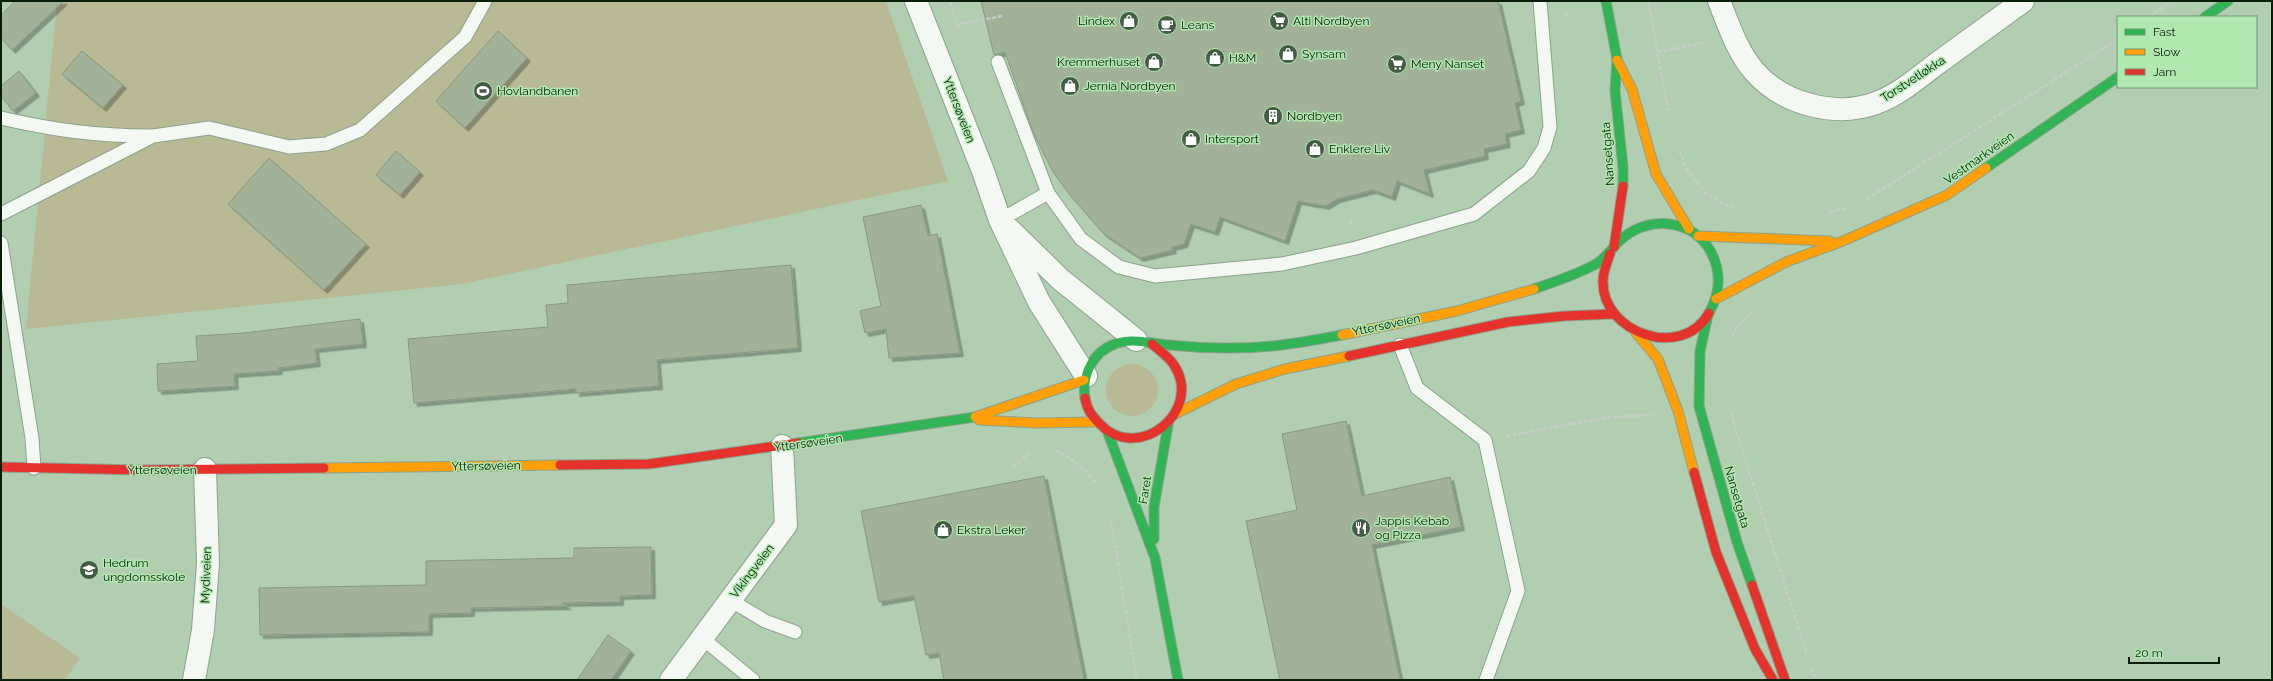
<svg xmlns="http://www.w3.org/2000/svg" width="2273" height="681" viewBox="0 0 2273 681" font-family="Raleway,sans-serif">
	<style>
		.green { fill: #b8ba95 }
		.building { fill: #a1b298; stroke: #889a7f; filter: url(#shadow) }
		.lines { fill: none; stroke-linecap: round; stroke-linejoin: round }
		.lane-casing { stroke: #8ca38b; stroke-width: 15 }
		.street-casing { stroke: #8ca38b; stroke-width: 24 }
		.fast-casing { stroke: #8ca38b; stroke-width: 11 }
		.slow-casing { stroke: #8ca38b; stroke-width: 11 }
		.jam-casing { stroke: #8ca38b; stroke-width: 11 }
		.path { stroke: #c5cdc4; stroke-width: 2.5; stroke-dasharray: 4 2; stroke-linecap: butt }
		.lane { stroke: #f3f8f3; stroke-width: 13 }
		.street { stroke: #f3f8f3; stroke-width: 22 }
		.fast { stroke: #30b455; stroke-width: 9 }
		.slow { stroke: #ff9f0a; stroke-width: 9 }
		.jam { stroke: #e5322d; stroke-width: 9 }
		.labels { text-anchor: middle; stroke-width: 3; stroke-linejoin: round; paint-order: stroke }
		.poi-label { font-size: 12px; fill: #081e09; stroke: #b0e8af; text-anchor: start }
		.street-label { font-size: 12px; fill: #081e09; stroke: #b0e8af }
	</style>
	<defs>
		<filter id="shadow"><feDropShadow dx="3.5" dy="3.5" stdDeviation="0" flood-color="#0004"/></filter>
	</defs>
	<rect width="100%" height="100%" fill="#b1ceb0"/>
	<g class="green">
		<polygon points="57,1 886,1 948,181 462,284 26,329"/>
		<circle cx="1132" cy="390" r="26"/>
		<polygon points="1,604 80,658 65,680 1,680"/>
	</g>
	<g class="building">
		<polygon points="15,1 64,1 12,50 1,38 1,15"/>
		<polygon points="981,1 1498,1 1521,101 1515,103 1521,130 1505,134 1507,144 1484,149 1485,156 1424,170 1430,194 1397,181 1392,197 1373,190 1337,199 1326,206 1298,201 1285,241 1220,217 1215,232 1191,224 1184,244 1172,247 1173,250 1140,258 1104,234 1069,194 1053,172 1033,132 1005,52 994,55"/>
		<polygon points="498,31 527,58 465,128 436,101"/>
		<polygon points="82,51 123,85 103,108 62,74"/>
		<polygon points="19,71 36,93 13,111 1,96 1,86"/>
		<polygon points="396,151 420,172 400,195 376,175"/>
		<polygon points="269,158 366,244 324,290 228,204"/>
		<polygon points="921,205 928,236 937,234 960,353 889,358 886,329 865,333 860,311 881,306 863,217"/>
		<polygon points="791,265 798,348 657,360 659,386 576,393 576,389 414,403 408,339 548,327 546,305 568,303 567,285"/>
		<polygon points="360,319 363,344 315,349 317,363 278,368 279,371 234,374 235,386 158,391 157,364 198,361 196,336 244,333"/>
		<polygon points="1346,421 1362,496 1450,477 1461,527 1372,545 1400,680 1280,680 1246,521 1297,510 1282,434"/>
		<polygon points="1044,476 1084,680 944,680 939,653 926,655 914,596 879,602 861,511"/>
		<polygon points="651,547 652,595 620,596 620,602 562,603 568,606 471,608 471,613 429,614 429,632 260,635 259,588 426,585 426,561 574,558 574,548"/>
		<polygon points="608,635 631,651 611,680 577,680"/>
	</g>
	<g class="lines">
		<defs>
			<g id="lane">
				<polyline points="998,62 1048,193"/>
				<path d="M1 118C54 130 96 136 151 136"/>
				<polyline points="1,214 153,136 209,128 289,147 326,144 360,130 465,37 485,1"/>
				<polyline points="1000,220 1048,193 1081,239 1119,267 1155,276 1282,264 1356,248 1474,214 1529,171 1544,148 1550,127 1540,1"/>
				<polyline points="1,243 32,438 34,468"/>
				<polyline points="1400,345 1417,388 1485,440 1518,591 1486,680"/>
				<polyline points="730,600 765,621 795,632"/>
				<polyline points="702,638 753,680"/>
			</g>
			<g id="street">
				<polyline points="916,1 983,171 1000,220 1039,302 1086,376"/>
				<path d="M1719 1C1729 26 1737 51 1754 71 1782 104 1836 118 1876 103 1898 95 1917 79 1935 65 1964 44 1994 22 2023 1"/>
				<polyline points="1010,230 1060,279 1136,340"/>
				<polyline points="194,680 203,630 208,563 205,469"/>
				<polyline points="671,680 786,525 782,446"/>
			</g>
			<g id="fast">
				<polyline points="1606,1 1617,59 1615,91 1623,167 1623,186"/>
				<polyline points="2205,17 2228,1"/>
				<polyline points="1986,168 2118,77"/>
				<path d="M1534 289C1554 282 1576 275 1596 264 1610 255 1613 245 1624 237 1651 215 1694 220 1711 252 1722 274 1720 293 1709 313"/>
				<polyline points="1708,315 1700,351 1699,406 1737,542 1752,585"/>
				<path d="M1085 398C1082 376 1092 352 1115 344 1132 337 1151 344 1169 345 1188 347 1208 348 1227 348 1267 349 1303 342 1342 335"/>
				<polyline points="1108,433 1155,558 1178,680"/>
				<polyline points="798,443 975,417"/>
				<polyline points="1154,539 1154,507 1168,425"/>
			</g>
			<g id="slow">
				<polyline points="1617,60 1632,89 1656,174 1689,229"/>
				<polyline points="1698,236 1830,241"/>
				<polyline points="1716,299 1786,262 1843,241 1947,195 1986,168"/>
				<polyline points="1636,333 1658,359 1678,411 1694,472"/>
				<polyline points="1342,335 1457,311 1534,289"/>
				<polyline points="1177,413 1236,384 1285,369 1349,356"/>
				<polyline points="975,417 1084,380"/>
				<polyline points="979,420 1036,423 1095,422"/>
				<polyline points="324,468 560,465"/>
			</g>
			<g id="jam">
				<polyline points="1614,247 1623,186"/>
				<path d="M1610 254C1607 263 1603 271 1603 281 1602 333 1682 361 1709 313"/>
				<polyline points="1349,356 1508,322 1564,316 1614,314"/>
				<path d="M1085 398C1087 410 1092 416 1100 424 1138 464 1204 411 1174 365 1169 357 1159 350 1152 344"/>
				<polyline points="560,465 649,464 798,443"/>
				<polyline points="1,467 141,470 324,468"/>
				<polyline points="1694,472 1716,552 1755,649 1773,680"/>
				<polyline points="1752,585 1785,680"/>
			</g>
		</defs>
		<use href="#lane" class="lane-casing"/>
		<use href="#street" class="street-casing"/>
		<use href="#fast" class="fast-casing"/>
		<use href="#slow" class="slow-casing"/>
		<use href="#jam" class="jam-casing"/>
		<g class="path">
			<polyline points="950,1 958,29"/>
			<polyline points="1648,1 1669,114"/>
			<polyline points="1564,14 1571,14"/>
			<polyline points="2149,17 2172,1"/>
			<polyline points="957,25 1002,16"/>
			<polyline points="1658,52 1706,42"/>
			<polyline points="1679,151 1687,169 1706,194 1734,209"/>
			<polyline points="1867,199 2118,39"/>
			<polyline points="1830,212 1846,208"/>
			<polyline points="1351,220 1352,227"/>
			<polyline points="1733,336 1735,330 1752,312"/>
			<polyline points="1731,414 1806,652"/>
			<polyline points="1507,436 1610,417 1652,415"/>
			<path d="M1055 450C1071 458 1085 469 1096 483"/>
			<polyline points="1014,467 1031,451"/>
			<polyline points="1111,521 1137,680"/>
			<polyline points="1811,668 1817,680"/>
		</g>
		<use href="#lane" class="lane"/>
		<use href="#street" class="street"/>
		<use href="#fast" class="fast"/>
		<use href="#slow" class="slow"/>
		<use href="#jam" class="jam"/>
	</g>
	<defs>
		<symbol id="shop-disc" viewBox="-11 -11 22 22"><circle r="9.5" fill="#435c43" stroke="#b0e8af"/><path d="M-5-2.5h2.3a2.7 3.5 0 0 1 5.4 0H5L5.5 6h-11ZM-1.5-2.5h3a1.5 2.3 0 0 0-3 0Z" fill="#fff"/></symbol>
		<symbol id="supermarket-disc" viewBox="-11 -11 22 22"><circle r="9.5" fill="#435c43" stroke="#b0e8af"/><path d="M-6-5.5h2.5l.6 2H6L4.5 2H-2.5L-4.4-4H-6ZM-1.5 3.2a1.3 1.3 0 1 0 .1 0ZM3 3.2a1.3 1.3 0 1 0 .1 0Z" fill="#fff"/></symbol>
		<symbol id="cafe-disc" viewBox="-11 -11 22 22"><circle r="9.5" fill="#435c43" stroke="#b0e8af"/><path d="M-5.5-4.5H6V0H3Q3 3.5 0 3.5H-2.5Q-5.5 3.5-5.5 0ZM3-3.2v2h1.7v-2ZM-6 4.5H4V6H-6Z" fill="#fff"/></symbol>
		<symbol id="stadium-disc" viewBox="-11 -11 22 22"><circle r="9.5" fill="#435c43" stroke="#b0e8af"/><path d="M0-5a6.5 5 0 1 0 0 10a6.5 5 0 1 0 0-10ZM-3.5-1.8h7v3.6h-7Z" fill="#fff"/></symbol>
		<symbol id="building-disc" viewBox="-11 -11 22 22"><circle r="9.5" fill="#435c43" stroke="#b0e8af"/><path d="M-4-6H4V6H1V3H-1V6H-4ZM-2.5-4.3h1.7v1.8h-1.7ZM.8-4.3h1.7v1.8H.8ZM-2.5-1h1.7V.8h-1.7ZM.8-1h1.7V.8H.8Z" fill="#fff"/></symbol>
		<symbol id="restaurant-disc" viewBox="-11 -11 22 22"><circle r="9.5" fill="#435c43" stroke="#b0e8af"/><path d="M-5-6h1v4h1v-4h1v4h1v-4h1v5L-1.5 .5V6h-2V.5L-5-1ZM5-6V6H3V1.5H1.5Q1.5-4 5-6Z" fill="#fff"/></symbol>
		<symbol id="school-disc" viewBox="-11 -11 22 22"><circle r="9.5" fill="#435c43" stroke="#b0e8af"/><path d="M0-5L7-2L0 1L-7-2ZM-4 1L0 2.5L4 1V4Q0 6-4 4Z" fill="#fff"/></symbol>
	</defs>
	<g fill-rule="evenodd">
		<use href="#shop-disc" x="1118" y="10" width="22" height="22"/>
		<use href="#supermarket-disc" x="1268" y="10" width="22" height="22"/>
		<use href="#cafe-disc" x="1156" y="14" width="22" height="22"/>
		<use href="#shop-disc" x="1277" y="43" width="22" height="22"/>
		<use href="#shop-disc" x="1204" y="47" width="22" height="22"/>
		<use href="#shop-disc" x="1143" y="51" width="22" height="22"/>
		<use href="#supermarket-disc" x="1386" y="53" width="22" height="22"/>
		<use href="#shop-disc" x="1059" y="75" width="22" height="22"/>
		<use href="#stadium-disc" x="472" y="80" width="22" height="22"/>
		<use href="#building-disc" x="1262" y="105" width="22" height="22"/>
		<use href="#shop-disc" x="1180" y="128" width="22" height="22"/>
		<use href="#shop-disc" x="1304" y="138" width="22" height="22"/>
		<use href="#restaurant-disc" x="1350" y="517" width="22" height="22"/>
		<use href="#shop-disc" x="932" y="519" width="22" height="22"/>
		<use href="#school-disc" x="78" y="559" width="22" height="22"/>
	</g>
	<g class="labels">
		<g class="poi-label">
			<text x="1115" y="25" text-anchor="end">Lindex</text>
			<text x="1293" y="25">Alti Nordbyen</text>
			<text x="1181" y="29">Leans</text>
			<text x="1302" y="58">Synsam</text>
			<text x="1229" y="62">H&amp;M</text>
			<text x="1140" y="66" text-anchor="end">Kremmerhuset</text>
			<text x="1411" y="68">Meny Nanset</text>
			<text x="1084" y="90">Jernia Nordbyen</text>
			<text x="497" y="95">Hovlandbanen</text>
			<text x="1287" y="120">Nordbyen</text>
			<text x="1205" y="143">Intersport</text>
			<text x="1329" y="153">Enklere Liv</text>
			<text x="1375" y="525">Jappis Kebab<tspan x="1375" dy="14">og Pizza</tspan></text>
			<text x="957" y="534">Ekstra Leker</text>
			<text x="103" y="567">Hedrum<tspan x="103" dy="14">ungdomsskole</tspan></text>
		</g>
		<g class="street-label">
			<text transform="translate(1913 79) rotate(-33)" y="4">Torstvetløkka</text>
			<text transform="translate(959 110) rotate(69)" y="4">Yttersøveien</text>
			<text transform="translate(1608 154) rotate(-94)" y="4">Nansetgata</text>
			<text transform="translate(1979 158) rotate(-35)" y="4">Vestmarkveien</text>
			<text transform="translate(1386 325) rotate(-12)" y="4">Yttersøveien</text>
			<text transform="translate(808 443) rotate(-8)" y="4">Yttersøveien</text>
			<text transform="translate(486 466) rotate(-1)" y="4">Yttersøveien</text>
			<text x="162" y="474">Yttersøveien</text>
			<text transform="translate(1145 490) rotate(-81)" y="4">Faret</text>
			<text transform="translate(1737 497) rotate(74)" y="4">Nansetgata</text>
			<text transform="translate(752 571) rotate(-53)" y="4">Vikingveien</text>
			<text transform="translate(206 575) rotate(-88)" y="4">Mydiveien</text>
		</g>
	</g>
	<rect width="2273" height="681" fill="none" stroke="#081e09" stroke-width="4"/>
	<rect x="2117" y="16" width="140" height="72" fill="#b0e8af" stroke="#6d976d"/>
	<rect x="2125" y="29" width="20" height="6" fill="#30b455" stroke="#6d976d"/>
	<text x="2153" y="36" font-size="12" fill="#081e09">Fast</text>
	<rect x="2125" y="49" width="20" height="6" fill="#ff9f0a" stroke="#6d976d"/>
	<text x="2153" y="56" font-size="12" fill="#081e09">Slow</text>
	<rect x="2125" y="69" width="20" height="6" fill="#e5322d" stroke="#6d976d"/>
	<text x="2153" y="76" font-size="12" fill="#081e09">Jam</text>
	<path d="M2129 657v6h90v-6" fill="none" stroke="#081e09" stroke-width="2"/>
	<text x="2135" y="657" font-size="12" fill="#081e09" stroke="#b0e8af" stroke-width="3" paint-order="stroke">20 m</text>
</svg>
